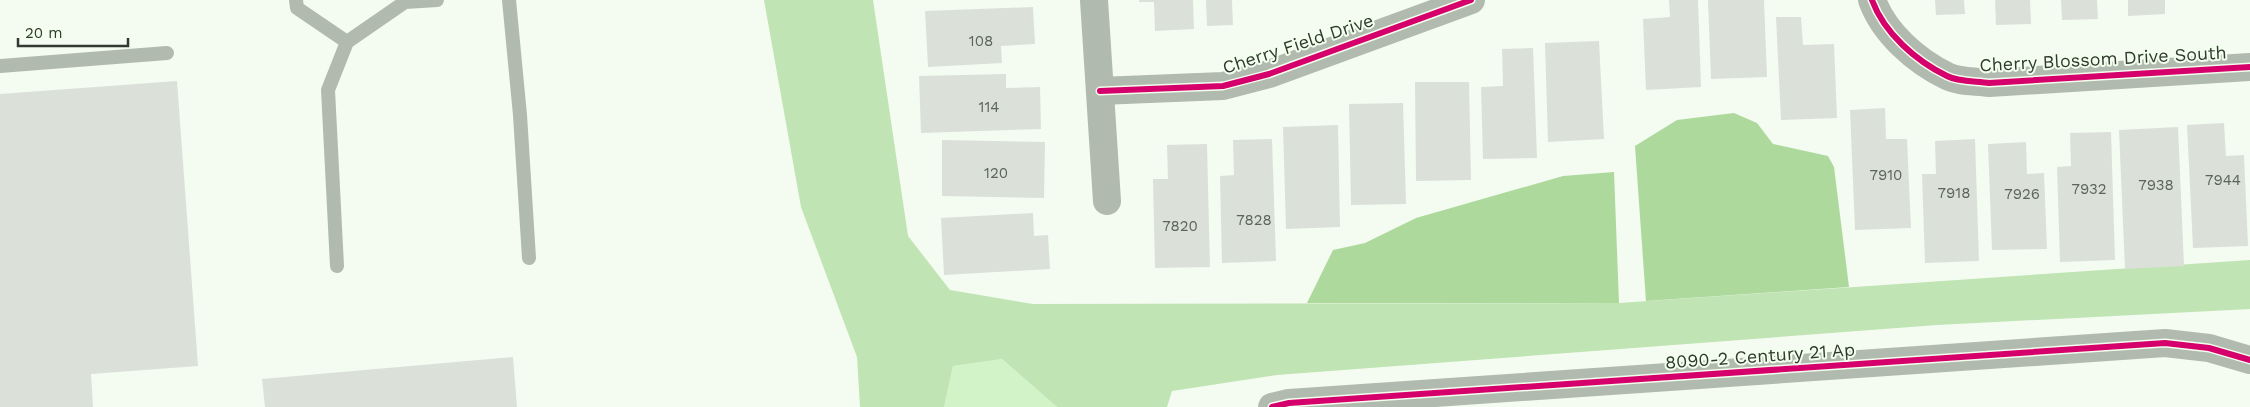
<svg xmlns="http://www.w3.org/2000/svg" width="2250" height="407" viewBox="0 0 2250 407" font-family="'Work Sans',sans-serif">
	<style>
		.green { fill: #d2f3c7 }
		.forest { fill: #c0e4b3 }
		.water { fill: #add99d }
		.building { fill: #dbe1d9 }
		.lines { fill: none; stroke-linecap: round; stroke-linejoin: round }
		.lane { stroke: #b1baae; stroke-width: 14 }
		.street { stroke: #b1baae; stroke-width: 28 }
		.cycleway-casing { stroke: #f2ffed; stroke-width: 9 }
		.cycleway { stroke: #d6006c; stroke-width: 6 }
		.labels { text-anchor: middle; stroke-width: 4; stroke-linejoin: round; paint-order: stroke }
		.number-label { font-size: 15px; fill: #5d645b }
		.street-label { font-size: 18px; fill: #323930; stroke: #f2ffed }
	</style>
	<rect width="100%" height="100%" fill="#f4fbf1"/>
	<polygon class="green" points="1002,359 1057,407 944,407 953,366"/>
	<polygon class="forest" points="764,0 873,0 908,236 950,290 1033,304 1619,303 2250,260 2250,309 1937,325 1277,375 1172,391 1167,407 1057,407 1002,359 953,366 944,407 860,407 857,357 801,207"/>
	<g class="water">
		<polygon points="1734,113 1757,123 1773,144 1828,156 1834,167 1849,287 1646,301 1635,146 1677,120"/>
		<polygon points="1614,172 1619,303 1307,303 1333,250 1365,243 1416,218 1563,176"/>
	</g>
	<g class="building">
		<polygon points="1139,0 1193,0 1194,29 1155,31 1154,2 1139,2"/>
		<polygon points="1206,0 1232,0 1233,25 1207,26"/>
		<polygon points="1669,0 1698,0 1701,87 1646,90 1643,19 1670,17"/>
		<polygon points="1708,0 1764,0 1767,77 1711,79"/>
		<polygon points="1935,0 1964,0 1965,14 1936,15"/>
		<polygon points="1995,0 2030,0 2031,24 1996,25"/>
		<polygon points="2061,0 2097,0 2098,19 2062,20"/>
		<polygon points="2128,0 2165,0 2165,14 2128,16"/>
		<polygon points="1033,7 1035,44 1001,46 1002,63 928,67 925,11"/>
		<polygon points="1776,17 1801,17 1803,45 1834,44 1837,118 1781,120"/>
		<polygon points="1599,41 1604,139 1548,142 1545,43"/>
		<polygon points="1533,48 1537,158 1483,159 1481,87 1503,86 1502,49"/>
		<polygon points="1006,74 1006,88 1040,87 1041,129 921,133 919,76"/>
		<polygon points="177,81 198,366 91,374 93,407 0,407 0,94"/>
		<polygon points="1415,82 1469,82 1471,180 1416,181"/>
		<polygon points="1403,103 1406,204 1351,205 1349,104"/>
		<polygon points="1885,108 1886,139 1907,139 1911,228 1855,230 1850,110"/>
		<polygon points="2224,123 2226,156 2244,155 2248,246 2193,248 2187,125"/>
		<polygon points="1338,125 1340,227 1286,229 1283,127"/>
		<polygon points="2178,127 2184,266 2125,269 2119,130"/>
		<polygon points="2111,132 2115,260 2060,262 2057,167 2071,166 2070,133"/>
		<polygon points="1272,139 1276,261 1222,263 1220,176 1234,175 1233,140"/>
		<polygon points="1975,139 1979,261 1925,263 1922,174 1936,174 1935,141"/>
		<polygon points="942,140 1045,142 1044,198 942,196"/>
		<polygon points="2026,142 2027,174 2044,173 2047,249 1992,250 1988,144"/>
		<polygon points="1207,144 1210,267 1155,268 1153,179 1168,179 1167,145"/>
		<polygon points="1033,213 1034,236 1048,235 1050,269 944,275 941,218"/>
		<polygon points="513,357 517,407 265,407 262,379"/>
	</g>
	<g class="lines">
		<g class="lane">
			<polyline points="296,0 297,8 347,42"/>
			<polyline points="509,0 520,115 529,258"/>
			<polyline points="0,66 167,53"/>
			<polyline points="337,266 328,90 347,42 405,2 437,0"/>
		</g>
		<g class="street">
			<polyline points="1094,0 1107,201"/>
			<path d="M1872 0C1884 33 1916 61 1947 76 1958 82 1977 81 1989 83L2250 67"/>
			<polyline points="1100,91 1223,86 1269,74 1471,0"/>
			<polyline points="1272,407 1289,403 2165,343 2209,348 2250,360"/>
		</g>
		<defs>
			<g id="cycleway">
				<path d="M1872 0C1884 33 1916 61 1947 76 1958 82 1977 81 1989 83L2250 67"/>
				<polyline points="1100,91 1223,86 1269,74 1471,0"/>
				<polyline points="1272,407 1289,403 2165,343 2209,348 2250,360"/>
			</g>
		</defs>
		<use href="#cycleway" class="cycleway-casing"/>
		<use href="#cycleway" class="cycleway"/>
	</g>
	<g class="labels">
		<g class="number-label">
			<text x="981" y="46">108</text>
			<text x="989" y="112">114</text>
			<text x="996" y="178">120</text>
			<text x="1886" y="180">7910</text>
			<text x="2223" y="185">7944</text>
			<text x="2156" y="190">7938</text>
			<text x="2089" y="194">7932</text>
			<text x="1954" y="198">7918</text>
			<text x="2022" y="199">7926</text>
			<text x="1254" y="225">7828</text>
			<text x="1180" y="231">7820</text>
		</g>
		<g class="street-label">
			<text transform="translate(1298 44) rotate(-18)" y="6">Cherry Field Drive</text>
			<text transform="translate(2103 59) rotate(-3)" y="6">Cherry Blossom Drive South</text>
			<text transform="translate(1760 356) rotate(-4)" y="6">8090-2 Century 21 Ap</text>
		</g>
	</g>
	<path d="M18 38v8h110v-8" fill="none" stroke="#323930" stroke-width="2.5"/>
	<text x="25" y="38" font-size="15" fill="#323930" stroke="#f2ffed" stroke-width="4" paint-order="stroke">20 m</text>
</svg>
